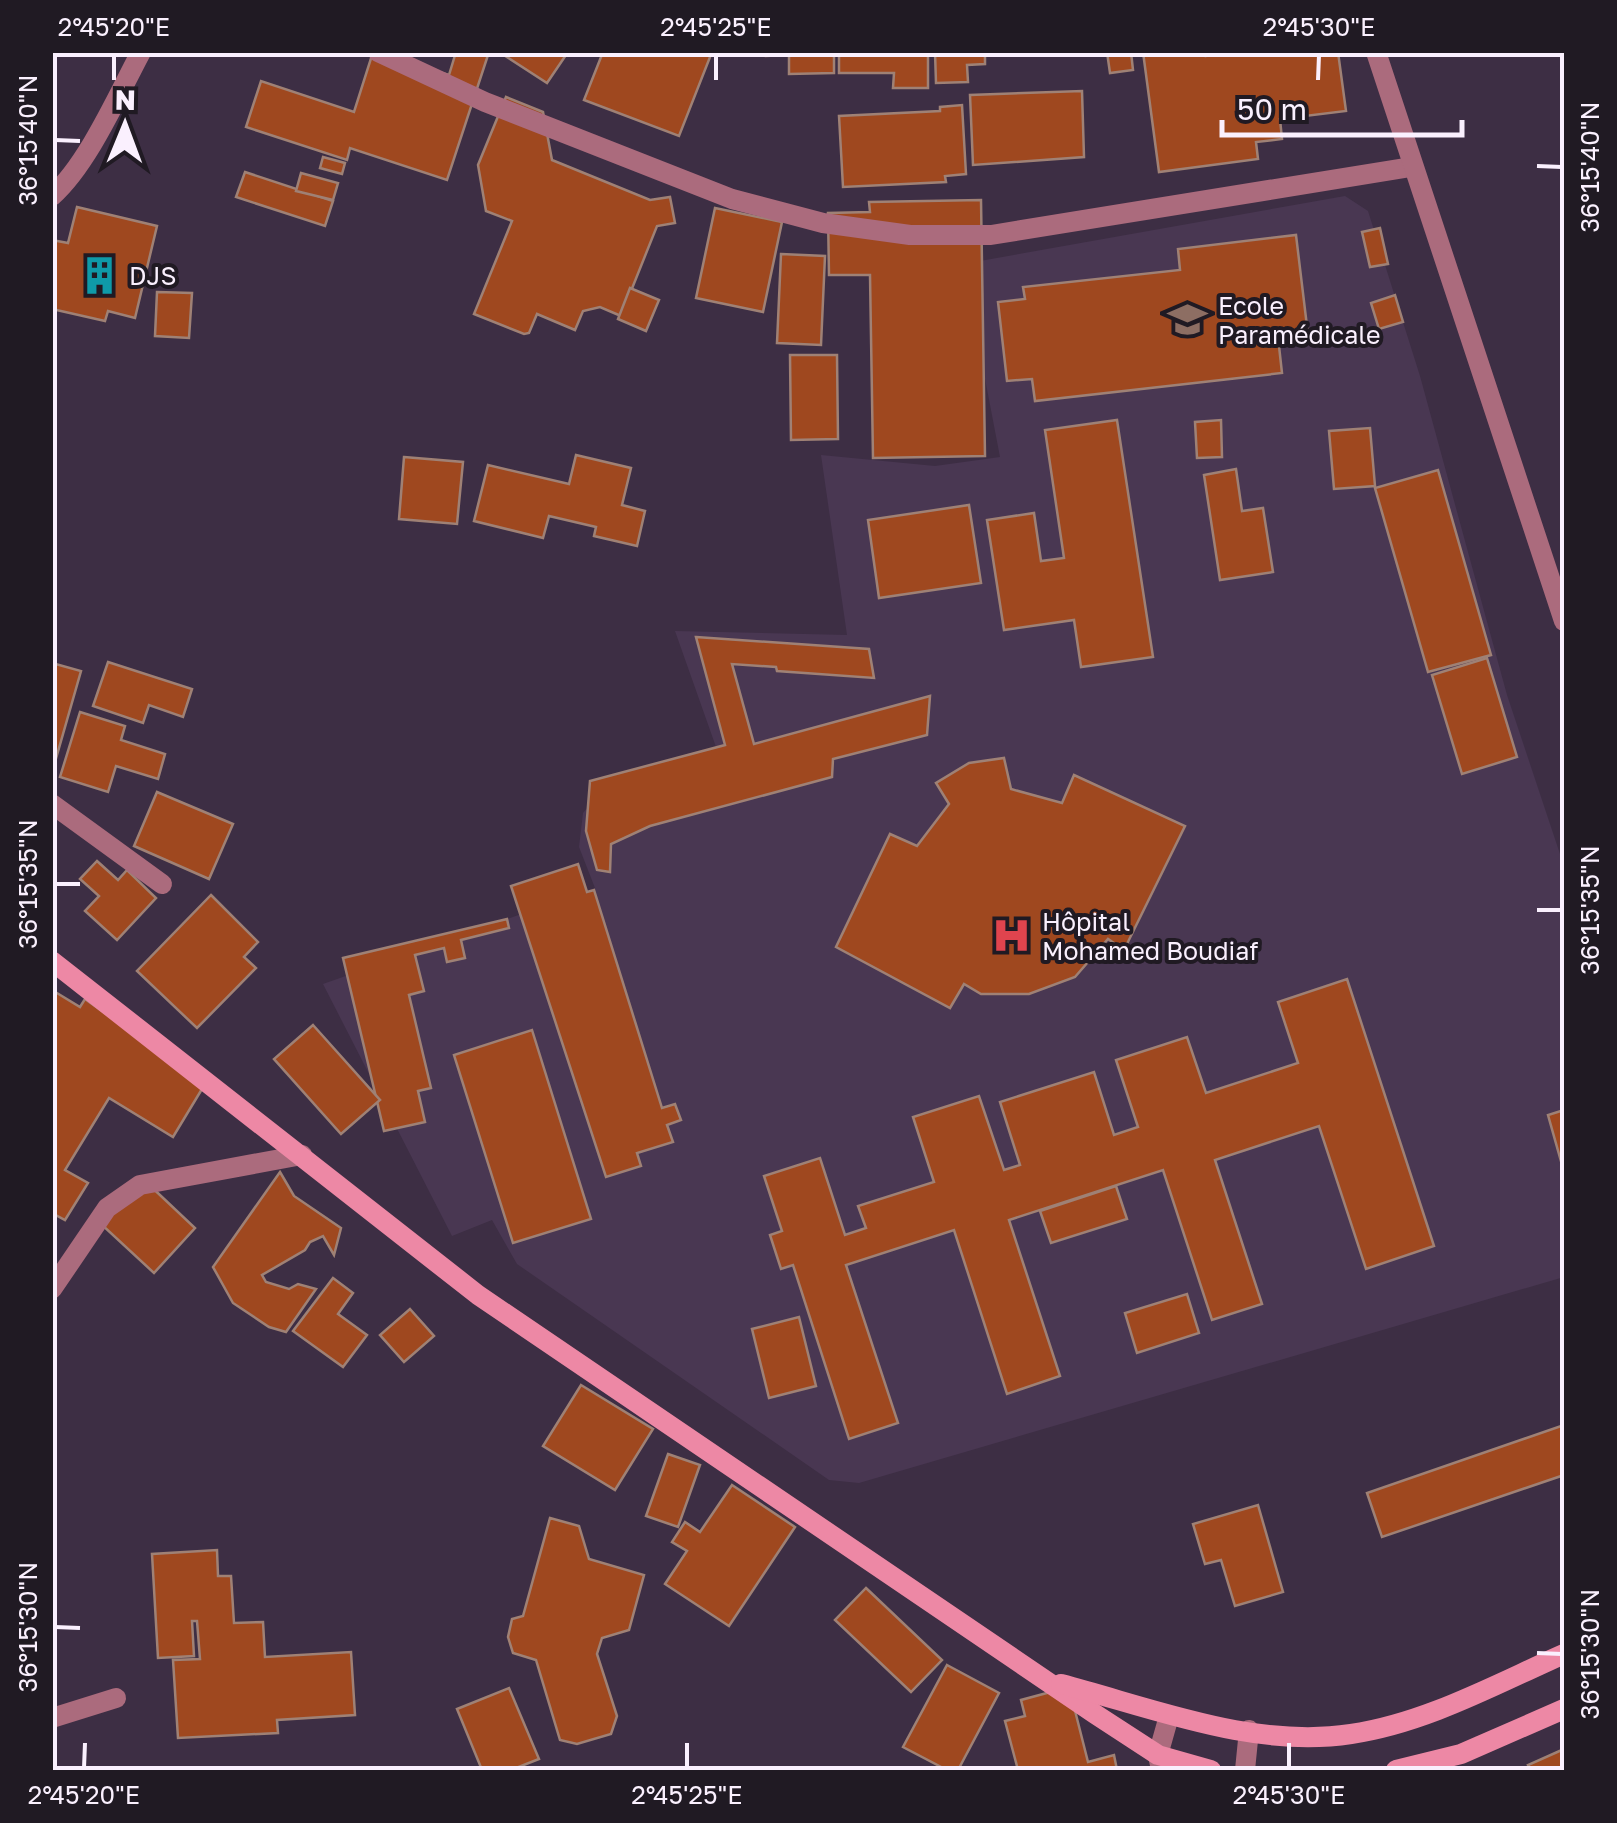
<svg xmlns="http://www.w3.org/2000/svg" width="1617" height="1823" viewBox="0 0 1617 1823" font-family="'Golos Text',sans-serif">
	<style>
		.built { fill: #493752 }
		.building { fill: #9f481f; stroke: #9f8175; stroke-width: 2.5 }
		.lines { fill: none; stroke-linecap: round; stroke-linejoin: round }
		.minor { stroke: #ab6b7d; stroke-width: 20 }
		.tertiary { stroke: #ab6b7d; stroke-width: 20 }
		.secondary { stroke: #ed88a5; stroke-width: 20 }
		.ticks { fill: none; stroke: #faf0fe; stroke-width: 4 }
		.labels { text-anchor: middle; stroke-width: 8; stroke-linejoin: round; paint-order: stroke }
		.poi-label { font-size: 25px; fill: #faf0fe; stroke: #201a23; text-anchor: start }
		.neatline { fill: none; stroke: #faf0fe; stroke-width: 4 }
		.ticks-label { font-size: 25px; text-anchor: middle; fill: #faf0fe }
	</style>
	<rect width="100%" height="100%" fill="#3d2e44"/>
	<polygon class="built" points="1345,196 1368,211 1420,376 1507,695 1564,866 1564,1277 859,1483 829,1480 517,1264 492,1220 452,1236 323,984 595,888 579,847 583,813 603,789 716,747 675,631 847,635 821,455 935,466 1000,457 963,264"/>
	<g class="building">
		<polygon points="373,52 449,75 456,52 489,52 447,180 350,148 347,160 246,127 261,81 354,112"/>
		<polygon points="499,52 568,52 547,83"/>
		<polygon points="603,52 712,52 679,136 584,100"/>
		<polygon points="766,52 834,52 834,73 789,74 789,55 766,56"/>
		<polygon points="839,52 928,52 928,88 893,88 894,73 839,73"/>
		<polygon points="935,52 985,52 985,64 967,65 968,82 936,83"/>
		<polygon points="1107,52 1131,52 1133,70 1110,73"/>
		<polygon points="1143,52 1206,52 1206,56 1224,52 1338,52 1346,111 1280,119 1282,139 1256,142 1258,159 1159,172"/>
		<polygon points="1082,91 1084,157 973,165 970,95"/>
		<polygon points="506,97 543,112 552,160 650,200 670,197 675,223 657,226 621,316 600,307 583,311 575,330 537,314 529,333 524,334 474,314 512,221 486,211 478,165"/>
		<polygon points="962,105 966,174 945,176 946,182 843,187 839,116 940,111 940,107"/>
		<polygon points="323,157 345,163 342,174 320,168"/>
		<polygon points="245,172 333,201 325,226 236,197"/>
		<polygon points="301,173 338,183 333,200 296,191"/>
		<polygon points="981,200 985,456 873,458 870,275 829,275 828,213 870,212 869,202"/>
		<polygon points="77,207 157,226 135,318 108,311 105,321 52,309 52,240 68,243"/>
		<polygon points="715,208 782,222 763,312 696,298"/>
		<polygon points="1380,228 1388,264 1370,267 1362,232"/>
		<polygon points="1296,235 1309,343 1279,346 1282,373 1035,401 1032,379 1007,381 998,302 1025,299 1023,287 1180,270 1178,249"/>
		<polygon points="781,254 825,256 821,345 777,343"/>
		<polygon points="630,288 659,300 646,331 618,319"/>
		<polygon points="157,292 192,293 189,338 155,336"/>
		<polygon points="1395,295 1403,322 1379,329 1371,303"/>
		<polygon points="790,355 837,355 838,439 791,440"/>
		<polygon points="1117,420 1153,657 1081,667 1074,620 1004,630 987,520 1034,513 1041,561 1064,558 1045,430"/>
		<polygon points="1221,420 1222,457 1197,458 1195,422"/>
		<polygon points="1370,428 1375,486 1334,489 1329,431"/>
		<polygon points="576,455 631,468 622,505 645,511 637,546 594,536 596,527 549,516 543,538 474,521 488,465 569,484"/>
		<polygon points="404,457 463,462 457,524 399,519"/>
		<polygon points="1236,469 1242,511 1263,508 1273,572 1220,580 1204,475"/>
		<polygon points="1438,470 1491,655 1428,672 1375,488"/>
		<polygon points="969,505 981,583 879,598 868,520"/>
		<polygon points="696,637 869,649 874,678 777,671 776,667 732,664 754,744 930,696 927,735 833,759 832,777 650,826 611,844 610,872 597,870 586,831 590,781 725,745"/>
		<polygon points="1487,658 1517,757 1462,774 1432,675"/>
		<polygon points="108,662 192,689 183,717 149,705 143,723 93,706"/>
		<polygon points="52,663 81,671 53,769 52,769"/>
		<polygon points="80,712 125,726 121,740 165,754 158,779 116,766 108,792 60,777"/>
		<polygon points="1004,758 1011,789 1062,803 1074,775 1185,826 1124,950 1108,939 1075,977 1029,994 981,994 964,984 950,1008 836,947 890,834 917,846 949,804 936,783 969,763"/>
		<polygon points="157,792 233,824 209,879 134,846"/>
		<polygon points="97,861 118,880 127,870 156,898 117,940 85,911 99,896 80,879"/>
		<polygon points="578,864 587,892 594,890 662,1108 675,1104 681,1120 667,1125 673,1142 637,1153 641,1166 606,1177 511,886"/>
		<polygon points="211,895 258,942 244,957 256,968 197,1028 137,971"/>
		<polygon points="507,919 509,928 461,940 465,958 447,962 444,948 415,955 424,991 409,995 431,1088 418,1091 425,1122 384,1131 343,958"/>
		<polygon points="1347,979 1434,1246 1366,1269 1319,1126 1215,1160 1262,1304 1212,1320 1163,1170 1009,1220 1060,1376 1007,1394 954,1230 846,1265 898,1423 849,1439 793,1265 781,1269 770,1235 782,1231 764,1176 820,1158 845,1235 866,1228 858,1206 934,1182 913,1117 979,1096 1004,1170 1020,1165 1000,1102 1094,1072 1114,1135 1138,1127 1116,1060 1187,1037 1206,1093 1298,1063 1278,1002"/>
		<polygon points="52,990 80,1007 85,999 205,1084 173,1137 109,1098 65,1170 88,1183 65,1220 52,1213"/>
		<polygon points="313,1025 380,1100 341,1134 274,1059"/>
		<polygon points="532,1030 591,1219 513,1243 454,1055"/>
		<polygon points="1564,1110 1564,1172 1548,1115"/>
		<polygon points="280,1172 294,1196 341,1228 334,1255 323,1236 310,1242 305,1250 262,1275 266,1282 289,1289 298,1284 316,1289 286,1332 269,1327 233,1303 213,1267"/>
		<polygon points="143,1179 195,1228 154,1273 101,1224"/>
		<polygon points="1116,1186 1127,1219 1051,1243 1040,1211"/>
		<polygon points="333,1278 353,1293 338,1314 367,1335 343,1367 293,1331"/>
		<polygon points="1187,1294 1199,1333 1137,1353 1125,1313"/>
		<polygon points="410,1309 434,1336 404,1362 380,1335"/>
		<polygon points="799,1317 816,1386 769,1398 752,1329"/>
		<polygon points="581,1385 653,1429 615,1490 543,1446"/>
		<polygon points="1564,1425 1564,1475 1382,1537 1367,1493"/>
		<polygon points="668,1454 700,1465 678,1527 646,1516"/>
		<polygon points="732,1485 795,1527 729,1626 665,1584 687,1551 672,1542 685,1522 700,1532"/>
		<polygon points="1258,1505 1283,1592 1235,1606 1221,1560 1205,1564 1193,1524"/>
		<polygon points="550,1518 579,1526 589,1559 644,1575 629,1630 602,1638 597,1654 617,1716 611,1734 577,1744 560,1740 536,1660 513,1653 508,1637 512,1619 523,1616"/>
		<polygon points="217,1550 218,1576 231,1576 234,1623 263,1622 265,1657 351,1652 355,1715 277,1720 278,1733 178,1738 173,1660 200,1659 197,1621 192,1621 194,1656 158,1658 152,1554"/>
		<polygon points="866,1588 942,1660 911,1692 835,1620"/>
		<polygon points="947,1665 999,1693 958,1770 947,1770 903,1747"/>
		<polygon points="1069,1687 1088,1762 1114,1755 1117,1770 1018,1770 1005,1721 1025,1716 1021,1700"/>
		<polygon points="509,1688 539,1759 511,1770 482,1770 457,1709"/>
		<polygon points="1564,1749 1564,1770 1531,1770 1528,1765"/>
	</g>
	<g class="lines">
		<g class="minor">
			<polyline points="378,52 485,102 732,199 823,223 910,235 991,235 1411,167"/>
			<path d="M52 196C88 164 118 95 141 52"/>
			<polyline points="52,804 162,884"/>
			<polyline points="52,1289 107,1208 140,1185 302,1155"/>
			<polyline points="52,1718 116,1698"/>
		</g>
		<g class="tertiary">
			<polyline points="1376,52 1564,621"/>
			<polyline points="1161,1770 1158,1755 1169,1716"/>
			<polyline points="1245,1770 1249,1730"/>
		</g>
		<g class="secondary">
			<polyline points="52,961 478,1295 1095,1714 1158,1755 1211,1770"/>
			<path d="M1061 1684C1153 1708 1254 1749 1351 1734 1426 1723 1496 1684 1564 1654"/>
			<polyline points="1396,1770 1461,1754 1564,1709"/>
		</g>
	</g>
	<path class="ticks" d="M114 80V55M716 80V55M1318 80 1319 55M55 140 80 141M1537 166 1562 167M55 884H80M1537 910H1562M55 1627 80 1628M1537 1653 1562 1654M84 1768 85 1743M687 1768V1743M1289 1768V1743"/>
	<defs>
		<symbol id="building-bare" viewBox="-9 -9 18 18"><path d="M-4-6H4V6H1V3H-1V6H-4ZM-2.5-4.3h1.7v1.8h-1.7ZM.8-4.3h1.7v1.8H.8ZM-2.5-1h1.7V.8h-1.7ZM.8-1h1.7V.8H.8Z" fill="#0f9aa8" stroke="#201a23" stroke-width="2.5" paint-order="stroke"/></symbol>
		<symbol id="university-bare" viewBox="-9 -9 18 18"><path d="M0-5L7-2L0 1L-7-2ZM-4 1L0 2.5L4 1V4Q0 6-4 4Z" fill="#8d6e63" stroke="#201a23" stroke-width="2.5" paint-order="stroke"/></symbol>
		<symbol id="hospital-bare" viewBox="-9 -9 18 18"><path d="M-5-5h3v3.5h4V-5h3V5h-3V1.5h-4V5h-3Z" fill="#e0444e" stroke="#201a23" stroke-width="2.5" paint-order="stroke"/></symbol>
	</defs>
	<g fill-rule="evenodd">
		<use href="#building-bare" x="72" y="248" width="55" height="55"/>
		<use href="#university-bare" x="1160" y="292" width="55" height="55"/>
		<use href="#hospital-bare" x="984" y="908" width="55" height="55"/>
	</g>
	<g class="labels">
		<g class="poi-label">
			<text x="129" y="285">DJS</text>
			<text x="1218" y="315">Ecole<tspan x="1218" dy="29">Paramédicale</tspan></text>
			<text x="1042" y="931">Hôpital<tspan x="1042" dy="29">Mohamed Boudiaf</tspan></text>
		</g>
	</g>
	<rect width="1617" height="1823" fill="none" stroke="#201a23" stroke-width="110"/>
	<g transform="translate(125 125) rotate(1)" stroke="#201a23" stroke-width="8" paint-order="stroke">
	<path d="M0-8L18 38L0 25L-18 38Z" fill="#faf0fe"/>
	<text y="-15" font-size="28" font-weight="bold" text-anchor="middle" fill="#faf0fe">N</text>
	</g>
	<path d="M1222 120v15h240v-15" fill="none" stroke="#faf0fe" stroke-width="5"/>
	<text x="1237" y="120" font-size="30" fill="#faf0fe" stroke="#201a23" stroke-width="8" paint-order="stroke">50 m</text>
	<rect x="55" y="55" width="1507" height="1713" class="neatline"/>
	<g class="ticks-label">
		<text x="114" y="36">2°45'20"E</text>
		<text x="716" y="36">2°45'25"E</text>
		<text x="1319" y="36">2°45'30"E</text>
		<text transform="translate(28 140) rotate(-90)" y="9">36°15'40"N</text>
		<text transform="translate(1590 167) rotate(-90)" y="9">36°15'40"N</text>
		<text transform="translate(28 884) rotate(-90)" y="9">36°15'35"N</text>
		<text transform="translate(1590 910) rotate(-90)" y="9">36°15'35"N</text>
		<text transform="translate(28 1627) rotate(-90)" y="9">36°15'30"N</text>
		<text transform="translate(1590 1654) rotate(-90)" y="9">36°15'30"N</text>
		<text x="84" y="1804">2°45'20"E</text>
		<text x="687" y="1804">2°45'25"E</text>
		<text x="1289" y="1804">2°45'30"E</text>
	</g>
</svg>
